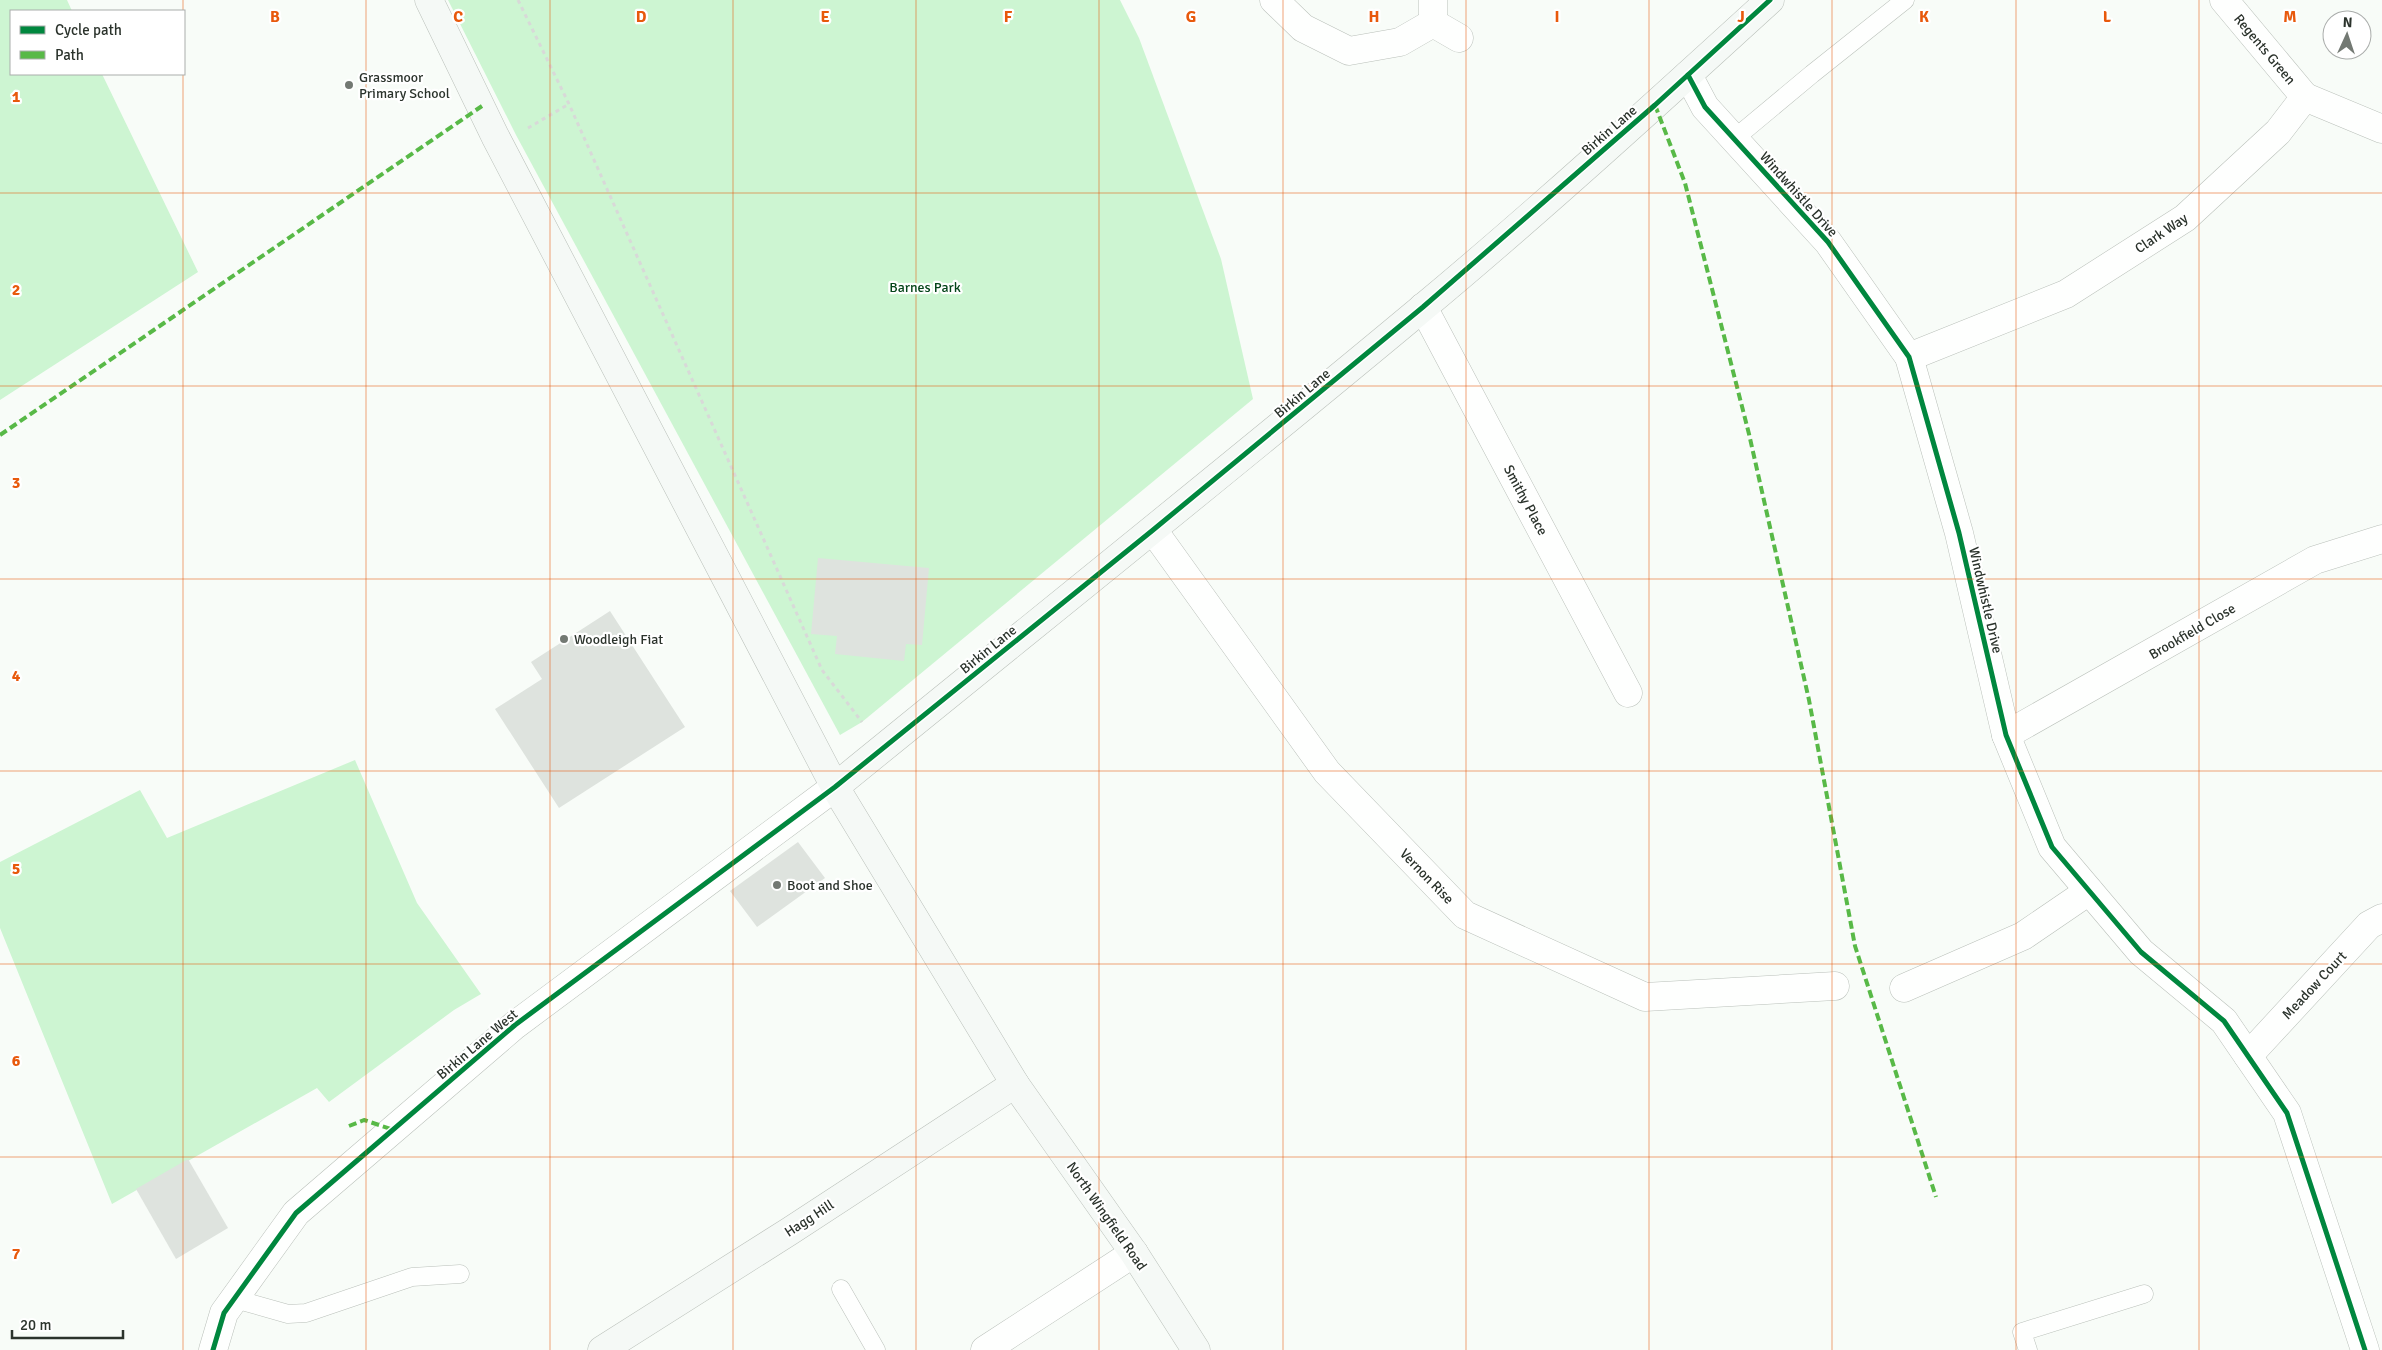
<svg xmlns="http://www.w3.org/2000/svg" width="2382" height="1350" viewBox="0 0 2382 1350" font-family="Signika,sans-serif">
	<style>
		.green { fill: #cdf5d2 }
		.building { fill: #dee3de }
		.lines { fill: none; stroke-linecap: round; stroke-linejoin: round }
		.lane-casing { stroke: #bac0ba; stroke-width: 19 }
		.street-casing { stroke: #bac0ba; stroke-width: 29 }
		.secondary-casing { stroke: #bac0ba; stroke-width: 29 }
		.path { stroke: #d8d9d8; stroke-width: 3; stroke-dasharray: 4 4; stroke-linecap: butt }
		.lane { stroke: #fefffe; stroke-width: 18 }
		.street { stroke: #fefffe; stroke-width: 28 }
		.secondary { stroke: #f5f9f6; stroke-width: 28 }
		.quiet { stroke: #58b947; stroke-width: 4; stroke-dasharray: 8 4; stroke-linecap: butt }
		.cycleway-casing { stroke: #fff; stroke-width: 8 }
		.cycleway { stroke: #00873e; stroke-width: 5 }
		.grid { fill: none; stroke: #e8590c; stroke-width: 1; stroke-opacity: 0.55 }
		.poi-dot { fill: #737973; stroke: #fff; stroke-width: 2 }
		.labels { text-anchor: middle; stroke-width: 4.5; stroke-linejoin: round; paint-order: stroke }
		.street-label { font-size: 14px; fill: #2b332c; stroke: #fff }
		.poi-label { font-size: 14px; fill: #2b332c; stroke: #fff; text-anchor: start }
		.park-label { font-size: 14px; fill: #044519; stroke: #fff }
		.grid-label { font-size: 16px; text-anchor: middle; font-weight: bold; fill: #e8590c; stroke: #fff; stroke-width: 4.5; stroke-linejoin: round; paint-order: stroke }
	</style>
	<rect width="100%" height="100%" fill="#f8fcf8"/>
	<g class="green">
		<polygon points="0,0 67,0 72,11 11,11 11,74 102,74 198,272 0,400"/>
		<polygon points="448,0 1120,0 1139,38 1221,259 1253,399 862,722 840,735 516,135"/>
		<polygon points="355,760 417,903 481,994 454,1010 329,1102 317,1088 112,1204 0,928 0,862 140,790 167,838"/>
	</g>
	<g class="building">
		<polygon points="818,558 929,568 922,645 906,644 904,661 835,654 837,636 811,634"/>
		<polygon points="610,611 685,727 559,808 495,709 542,679 531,662"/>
		<polygon points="798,842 825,878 757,927 730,891"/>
		<polygon points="188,1159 228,1228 176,1259 136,1189"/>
	</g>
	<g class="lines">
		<defs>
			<g id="lane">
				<polyline points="1734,139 1812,74 1905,0"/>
				<polyline points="841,1289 876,1350"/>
				<polyline points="235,1299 288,1314 306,1313 412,1277 460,1274"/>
				<polyline points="2028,1350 2022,1332 2144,1294"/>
			</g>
			<g id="street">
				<polyline points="1274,0 1303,28 1349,51 1400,42 1433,23"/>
				<polyline points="1433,0 1433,23 1459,38"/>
				<polyline points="2224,0 2305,97"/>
				<polyline points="1688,75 1705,107 1828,242 1909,357 1959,533 2006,735 2052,847 2141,952 2224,1021 2287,1113 2365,1350"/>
				<polyline points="1423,307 1628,693"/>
				<polyline points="1909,357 2066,294 2185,218 2278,132 2305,97 2382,129"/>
				<polyline points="1153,530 1327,772 1465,915 1645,997 1835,986"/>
				<polyline points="2006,735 2315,560 2382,539"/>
				<polyline points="1904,988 2023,936 2089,891"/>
				<polyline points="2248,1056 2369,925 2382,918"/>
				<polyline points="213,1350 224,1313 296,1213 515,1025 835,787"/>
				<polyline points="985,1350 1134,1253"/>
			</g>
			<g id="secondary">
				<polyline points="429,0 495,136 835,787 1015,1084 1134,1253 1196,1350"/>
				<path d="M835 787C1030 628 1227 471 1420 310 1540 210 1655 105 1770 0"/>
				<polyline points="602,1350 790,1231 1015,1084"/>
			</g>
		</defs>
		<use href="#lane" class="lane-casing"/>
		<use href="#street" class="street-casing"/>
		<use href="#secondary" class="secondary-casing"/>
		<g class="path">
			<polyline points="518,0 569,104 822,670 862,722"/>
			<polyline points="528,128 569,104"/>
		</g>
		<use href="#lane" class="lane"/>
		<use href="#street" class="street"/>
		<use href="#secondary" class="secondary"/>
		<g class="quiet">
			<polyline points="1655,105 1685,183 1749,434 1809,700 1855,946 1936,1197"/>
			<polyline points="0,435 482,106"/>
			<polyline points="349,1126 364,1120 394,1130"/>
		</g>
		<defs>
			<g id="cycleway">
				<polyline points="1688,75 1705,107 1828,242 1909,357 1959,533 2006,735 2052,847 2141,952 2224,1021 2287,1113 2365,1350"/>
				<polyline points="213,1350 224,1313 296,1213 515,1025 835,787 1153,530 1423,307 1655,105 1770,0"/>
			</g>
		</defs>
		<use href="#cycleway" class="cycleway-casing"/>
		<use href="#cycleway" class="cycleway"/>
	</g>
	<path class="grid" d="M183 0V11M366 0V1350M550 0V1350M733 0V1350M916 0V1350M1099 0V1350M1283 0V1350M1466 0V1350M1649 0V1350M1832 0V1350M2016 0V1350M2199 0V1350M183 74V1350M0 193H2382M0 386H2382M0 579H2382M0 771H2382M0 964H2382M0 1157H2382"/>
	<g class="poi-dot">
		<circle cx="349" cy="85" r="5"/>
		<circle cx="564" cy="639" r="5"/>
		<circle cx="777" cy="885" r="5"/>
	</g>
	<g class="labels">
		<g class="street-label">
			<text transform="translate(2265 49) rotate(50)" y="5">Regents Green</text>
			<text transform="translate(1609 130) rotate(-41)" y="5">Birkin Lane</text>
			<text transform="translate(1799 194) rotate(48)" y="5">Windwhistle Drive</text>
			<text transform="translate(2161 233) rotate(-34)" y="5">Clark Way</text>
			<text transform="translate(1302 393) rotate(-40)" y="5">Birkin Lane</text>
			<text transform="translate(1526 500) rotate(62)" y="5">Smithy Place</text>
			<text transform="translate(1986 600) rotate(77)" y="5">Windwhistle Drive</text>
			<text transform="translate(2192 631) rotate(-30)" y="5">Brookfield Close</text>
			<text transform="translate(988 649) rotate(-39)" y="5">Birkin Lane</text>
			<text transform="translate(1427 876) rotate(46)" y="5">Vernon Rise</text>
			<text transform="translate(2314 985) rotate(-47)" y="5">Meadow Court</text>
			<text transform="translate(477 1044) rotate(-40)" y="5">Birkin Lane West</text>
			<text transform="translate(1107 1216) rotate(55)" y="5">North Wingfield Road</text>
			<text transform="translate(809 1218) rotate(-33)" y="5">Hagg Hill</text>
		</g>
		<g class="poi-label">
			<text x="359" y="82">Grassmoor<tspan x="359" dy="16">Primary School</tspan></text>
			<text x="574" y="644">Woodleigh Fiat</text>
			<text x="787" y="890">Boot and Shoe</text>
		</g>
		<g class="park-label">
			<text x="925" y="292">Barnes Park</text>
		</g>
	</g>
	<g class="grid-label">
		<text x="275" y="22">B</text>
		<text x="458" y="22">C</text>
		<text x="641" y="22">D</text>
		<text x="825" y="22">E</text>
		<text x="1008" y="22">F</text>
		<text x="1191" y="22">G</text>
		<text x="1374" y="22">H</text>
		<text x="1557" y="22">I</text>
		<text x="1741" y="22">J</text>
		<text x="1924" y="22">K</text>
		<text x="2107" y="22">L</text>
		<text x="2290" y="22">M</text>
		<text x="16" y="102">1</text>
		<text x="16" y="295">2</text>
		<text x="16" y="488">3</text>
		<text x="16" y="681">4</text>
		<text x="16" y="874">5</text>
		<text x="16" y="1066">6</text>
		<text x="16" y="1259">7</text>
	</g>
	<rect x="10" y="10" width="175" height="65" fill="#ffffff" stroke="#aaadab"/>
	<rect x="20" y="26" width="25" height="8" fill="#00873e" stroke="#aaadab"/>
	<text x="55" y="35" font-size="15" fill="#2b332c">Cycle path</text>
	<rect x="20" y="51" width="25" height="8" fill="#58b947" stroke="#aaadab"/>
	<text x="55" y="60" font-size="15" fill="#2b332c">Path</text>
	<g transform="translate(2347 35) rotate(3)"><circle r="24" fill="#ffffff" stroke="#aaadab"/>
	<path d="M0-4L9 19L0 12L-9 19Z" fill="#737973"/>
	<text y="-8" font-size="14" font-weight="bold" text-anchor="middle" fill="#2b332c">N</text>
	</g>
	<path d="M12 1330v8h111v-8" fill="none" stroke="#2b332c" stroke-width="2.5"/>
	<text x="20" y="1330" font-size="15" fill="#2b332c" stroke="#ffffff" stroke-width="4" paint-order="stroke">20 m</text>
</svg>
